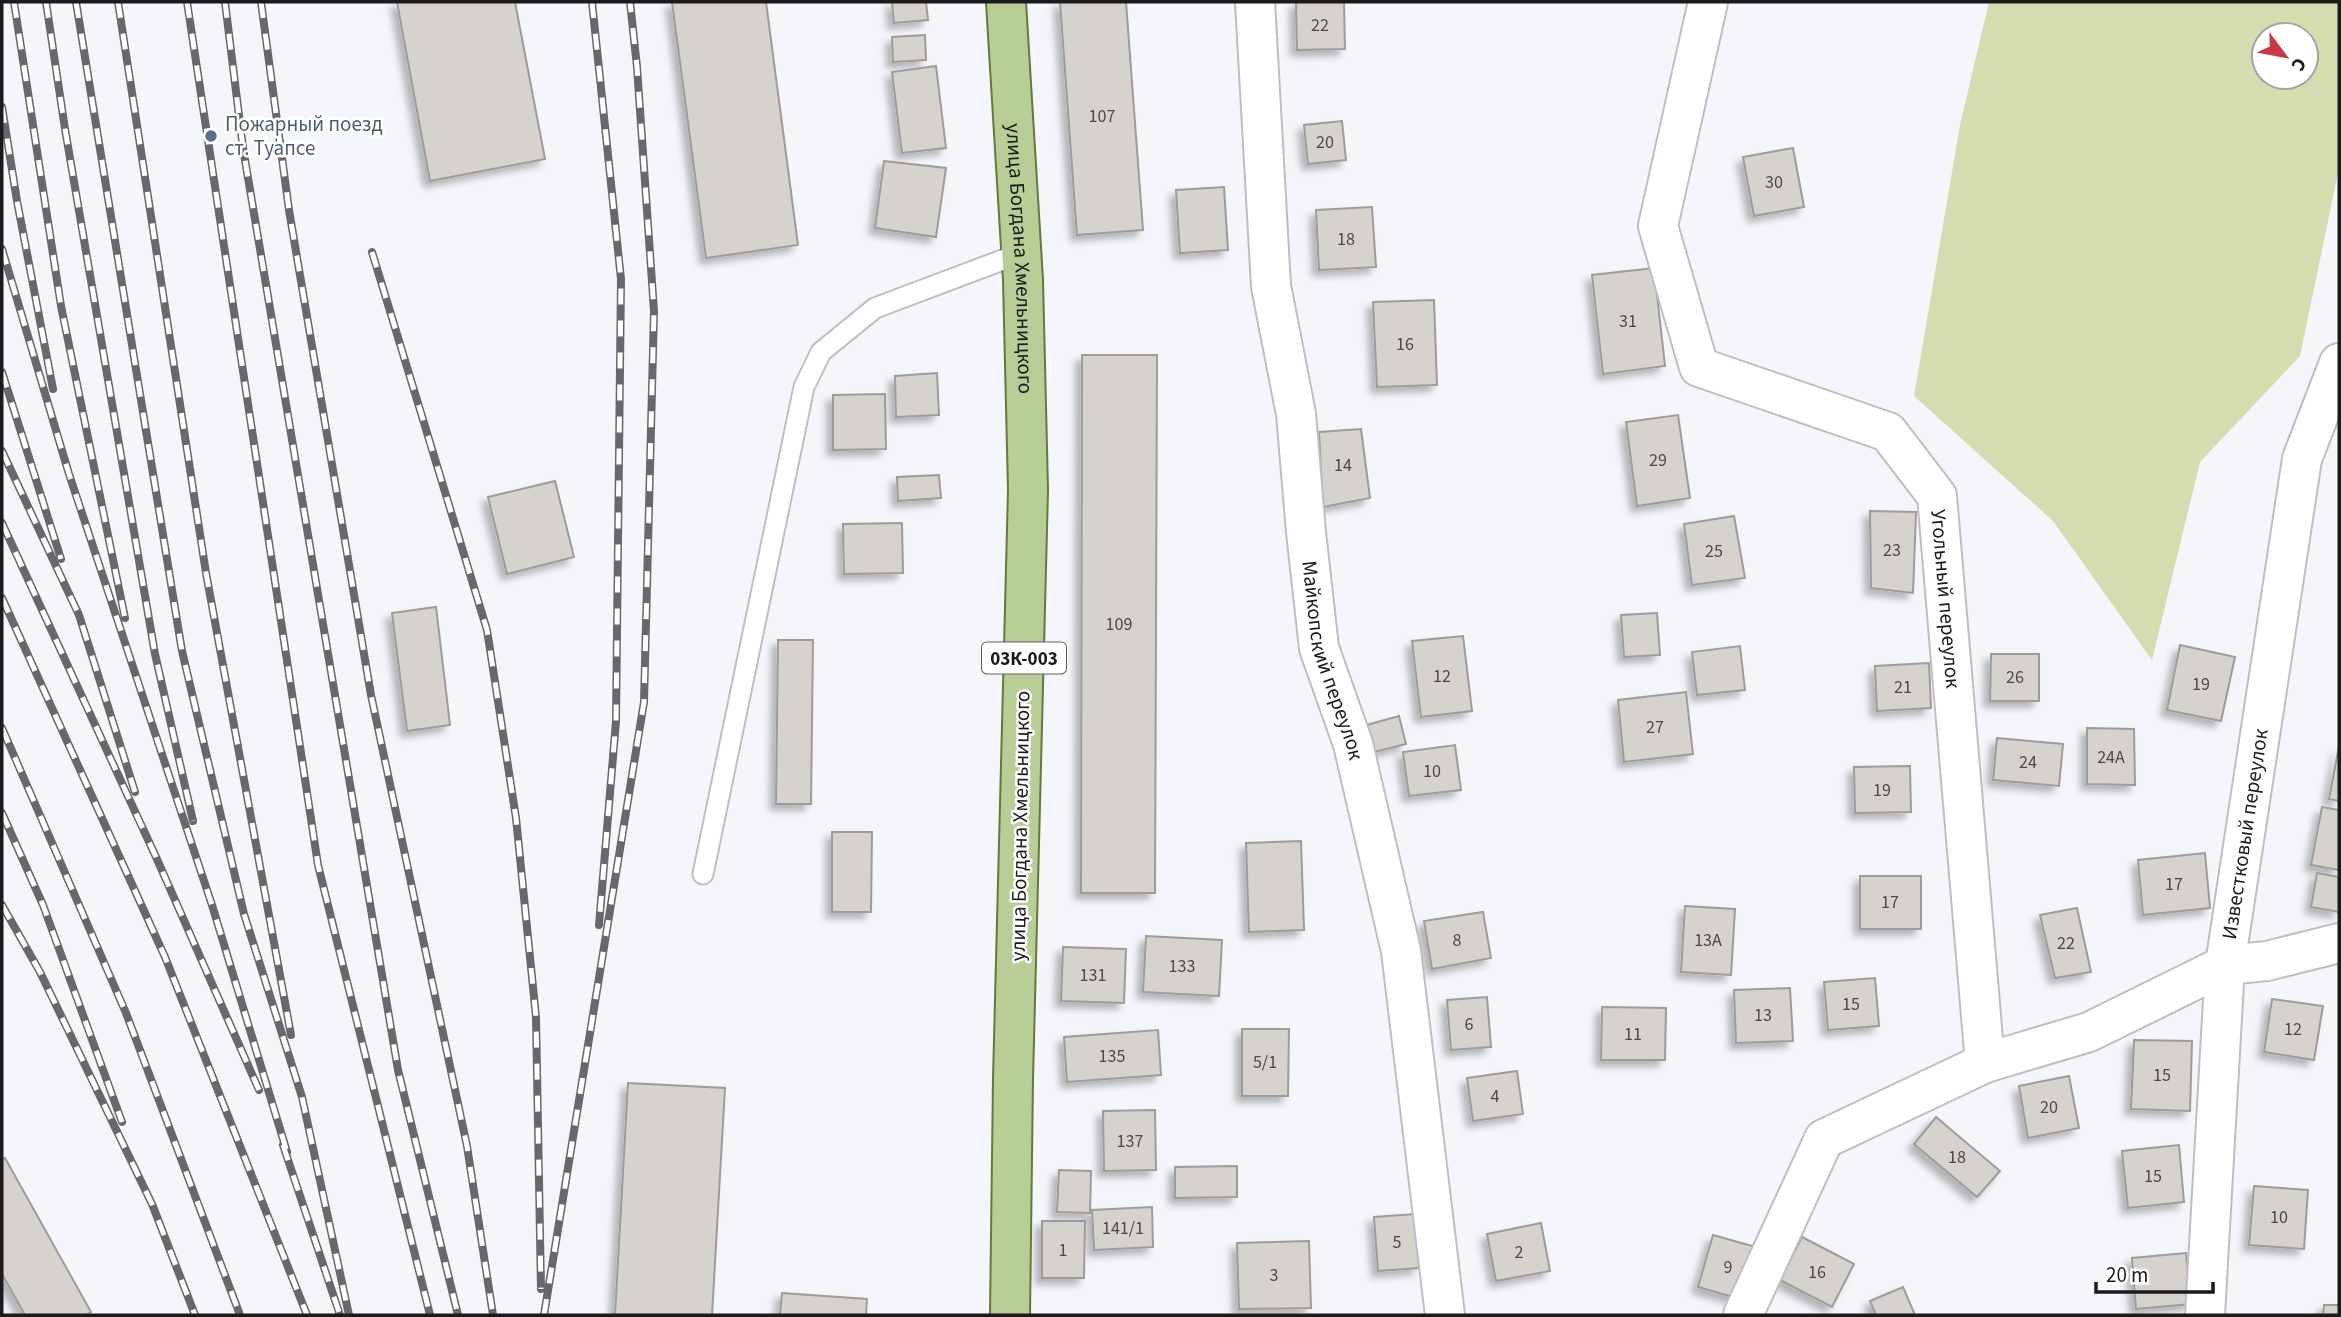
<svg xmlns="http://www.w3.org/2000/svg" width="2341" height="1317" viewBox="0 0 2341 1317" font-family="'Source Sans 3',sans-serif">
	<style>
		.green { fill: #d7dcb0; fill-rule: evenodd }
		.building { fill: #d6d3cf; stroke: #9e9c98; stroke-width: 2; filter: url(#shadow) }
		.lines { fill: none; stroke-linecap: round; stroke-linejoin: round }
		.service-casing { stroke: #bebfc3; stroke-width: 23 }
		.minor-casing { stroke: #bebfc3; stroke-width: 42 }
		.primary-casing { stroke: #63793e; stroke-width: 42 }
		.service { stroke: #fff; stroke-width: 19 }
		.minor { stroke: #fff; stroke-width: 38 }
		.primary { stroke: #b9cd96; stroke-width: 38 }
		.rail-casing { stroke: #68686c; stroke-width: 8 }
		.rail { stroke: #fff; stroke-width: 5; stroke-dasharray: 16; stroke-linecap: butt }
		.service-dot { fill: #5c6f8a; stroke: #fff; stroke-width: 2.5 }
		.labels { text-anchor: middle; stroke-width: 5; stroke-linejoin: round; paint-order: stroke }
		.number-label { font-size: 18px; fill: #4a494a }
		.shield { fill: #fff; stroke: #5f5f61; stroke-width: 2 }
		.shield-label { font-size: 19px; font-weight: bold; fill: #1b1b1d }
		.service-label { font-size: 21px; fill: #4e5e75; stroke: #fff; text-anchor: start }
		.street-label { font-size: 21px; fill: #1b1b1d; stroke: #fff }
	</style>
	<defs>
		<filter id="shadow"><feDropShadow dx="-6" dy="6" stdDeviation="3.5" flood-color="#0004"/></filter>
	</defs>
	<rect width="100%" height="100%" fill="#f5f6fb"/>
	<path class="green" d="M1989 2H2339V168L2300 356 2200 462 2152 660 2053 521 1914 396 1960 125ZM2264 35H2306V77H2264Z"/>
	<g class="building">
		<polygon points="397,2 515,2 545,159 430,181"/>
		<polygon points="672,2 766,2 798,245 706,258"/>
		<polygon points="892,2 926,2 928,20 894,23"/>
		<polygon points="1060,2 1126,2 1143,230 1077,235"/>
		<polygon points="1296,2 1344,2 1345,49 1297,50"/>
		<polygon points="925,35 926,60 893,62 892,37"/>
		<polygon points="936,66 946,148 902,153 892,72"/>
		<polygon points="1342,121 1346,160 1308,164 1304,125"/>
		<polygon points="1793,148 1804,207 1754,216 1743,157"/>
		<polygon points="884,161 946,168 936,237 875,228"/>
		<polygon points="1224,187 1228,250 1180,253 1176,190"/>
		<polygon points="1372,207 1376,267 1319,270 1316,210"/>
		<polygon points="1654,268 1665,366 1603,374 1592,275"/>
		<polygon points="1434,300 1437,385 1377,387 1373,302"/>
		<polygon points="1082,355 1157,355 1155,893 1081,893"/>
		<polygon points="937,373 939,415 896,417 895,376"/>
		<polygon points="885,394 886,449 833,450 833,395"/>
		<polygon points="1678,415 1690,498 1637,506 1626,422"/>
		<polygon points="1361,429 1370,498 1323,507 1319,432"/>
		<polygon points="939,475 941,498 898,501 897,477"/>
		<polygon points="555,481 574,557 507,574 488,497"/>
		<polygon points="1870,511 1916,512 1913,593 1871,588"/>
		<polygon points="1734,516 1745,578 1692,585 1684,524"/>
		<polygon points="902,523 903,573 844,574 843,524"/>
		<polygon points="436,607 450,725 407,731 392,613"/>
		<polygon points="1657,613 1660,655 1624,657 1621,615"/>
		<polygon points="1463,636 1472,711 1421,717 1412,641"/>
		<polygon points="778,640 813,640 811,804 776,804"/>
		<polygon points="2180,645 2235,657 2221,721 2167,710"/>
		<polygon points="1740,646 1745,690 1697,695 1692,652"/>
		<polygon points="1991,654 2039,654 2039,701 1990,701"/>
		<polygon points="1929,663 1931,708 1877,711 1875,666"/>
		<polygon points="1686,692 1693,754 1624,762 1618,700"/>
		<polygon points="1399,716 1406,744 1370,753 1363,726"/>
		<polygon points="2087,728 2134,729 2135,785 2087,784"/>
		<polygon points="1997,738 2063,744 2059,786 1993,780"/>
		<polygon points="1455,745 1461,790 1409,796 1403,752"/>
		<polygon points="2339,746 2339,801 2329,799"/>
		<polygon points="1910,766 1911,812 1855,813 1854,767"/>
		<polygon points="2322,807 2339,810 2339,870 2311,865"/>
		<polygon points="832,832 872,832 871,912 832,912"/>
		<polygon points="1301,841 1304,930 1249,932 1246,843"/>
		<polygon points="2205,853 2210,908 2143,915 2138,860"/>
		<polygon points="2317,873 2339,877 2339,912 2311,907"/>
		<rect x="1860" y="876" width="61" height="53"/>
		<polygon points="1685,906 1735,909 1731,975 1681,972"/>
		<polygon points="2077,908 2091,972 2055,978 2040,915"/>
		<polygon points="1483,912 1491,958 1432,969 1424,921"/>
		<polygon points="1146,936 1222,940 1219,996 1143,992"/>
		<polygon points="1063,947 1126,949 1124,1003 1061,1001"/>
		<polygon points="1875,978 1879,1026 1828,1030 1824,982"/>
		<polygon points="1790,988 1793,1041 1736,1043 1734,990"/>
		<polygon points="1487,997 1491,1047 1451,1050 1447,1000"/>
		<polygon points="2272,999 2323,1006 2314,1060 2264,1052"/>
		<polygon points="1602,1007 1666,1008 1665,1060 1601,1060"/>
		<polygon points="1242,1029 1289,1029 1288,1096 1242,1096"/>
		<polygon points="1158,1030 1161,1075 1067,1082 1064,1037"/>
		<polygon points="2134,1040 2192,1041 2190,1111 2131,1109"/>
		<polygon points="1517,1071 1523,1114 1473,1121 1467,1078"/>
		<polygon points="2069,1076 2079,1128 2028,1138 2019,1086"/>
		<polygon points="628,1083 725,1088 712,1315 615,1315"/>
		<polygon points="1155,1110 1156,1170 1104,1171 1103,1111"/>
		<polygon points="1936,1117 2000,1171 1977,1197 1914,1144"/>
		<polygon points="2179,1145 2184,1202 2128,1208 2122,1151"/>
		<polygon points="5,1158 91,1312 86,1315 25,1315 2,1274 2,1160"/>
		<polygon points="1237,1166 1237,1197 1175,1198 1175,1167"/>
		<polygon points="1059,1170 1091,1171 1090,1213 1057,1212"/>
		<polygon points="2254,1186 2308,1190 2304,1249 2249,1245"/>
		<polygon points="1152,1207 1153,1247 1094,1250 1092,1210"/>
		<polygon points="1415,1214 1419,1268 1378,1271 1374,1217"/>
		<polygon points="1042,1221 1085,1221 1084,1278 1042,1278"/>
		<polygon points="1541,1223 1550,1271 1496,1281 1487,1234"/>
		<polygon points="1713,1235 1759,1248 1744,1300 1698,1287"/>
		<polygon points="1802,1237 1854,1264 1832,1307 1780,1280"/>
		<polygon points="1309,1241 1311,1308 1239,1309 1237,1243"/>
		<polygon points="2186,1253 2191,1304 2136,1309 2132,1258"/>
		<polygon points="1903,1287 1915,1315 1876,1315 1870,1301"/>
		<polygon points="782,1293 867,1299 866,1315 780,1315"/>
		<polygon points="2324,1305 2339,1305 2339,1315 2323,1315"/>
	</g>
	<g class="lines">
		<defs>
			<polyline id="service" points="703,874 804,387 821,352 875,308 1021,253"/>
			<g id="minor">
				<path id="s1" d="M1255 2 1271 286 1296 414 1306 532 1319 648 1353 744 1401 951 1445 1315"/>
				<path id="s2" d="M1708 2 1658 226 1699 367 1888 432 1937 496 1985 1063"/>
				<polyline points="1743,1315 1824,1139 1985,1063 2089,1032 2225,965 2267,961 2339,943"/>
				<path id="s3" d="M2205 1315 2225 965 2302 459 2339 363"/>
			</g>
			<g id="primary">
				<path id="s4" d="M1006 2 1023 280 1028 490 1013 1079 1010 1315"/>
			</g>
		</defs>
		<use href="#service" class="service-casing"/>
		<use href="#minor" class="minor-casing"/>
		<use href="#primary" class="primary-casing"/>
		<use href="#service" class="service"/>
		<use href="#minor" class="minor"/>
		<use href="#primary" class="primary"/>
		<defs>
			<g id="rail">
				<polyline points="14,2 61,306 125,618"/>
				<polyline points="46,2 65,129 155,654 193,821"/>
				<polyline points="76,2 182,651 244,914 302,1097 349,1315"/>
				<polyline points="118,2 206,573 291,1035"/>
				<polyline points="187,2 318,865 430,1315"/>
				<polyline points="225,2 243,148 398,1070 458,1315"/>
				<polyline points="261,2 289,210 371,695 467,1146 493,1315"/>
				<polyline points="592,2 621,279 616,721 599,925"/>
				<polyline points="2,107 17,201 53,389"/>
				<polyline points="2,249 69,474 212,905 287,1152"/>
				<polyline points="372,252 487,630 516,818 536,1017 541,1289"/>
				<polyline points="2,372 61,559"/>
				<polyline points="2,451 79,615 135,792"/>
				<polyline points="2,523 156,857 259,1090"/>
				<polyline points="2,598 165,957 307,1315"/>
				<polyline points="2,728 126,1013 240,1315"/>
				<polyline points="2,813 43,905 122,1122"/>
				<polyline points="2,905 40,972 152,1204 195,1315"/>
				<polyline points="283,1145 340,1315"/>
				<polyline points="544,1315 644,702 654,311 637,67 630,2"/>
			</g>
		</defs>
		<use href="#rail" class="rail-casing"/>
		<use href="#rail" class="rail"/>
	</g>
	<circle class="service-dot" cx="211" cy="136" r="7"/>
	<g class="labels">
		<g class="number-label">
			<text x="1320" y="31">22</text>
			<text x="1102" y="122">107</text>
			<text x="1325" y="148">20</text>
			<text x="1774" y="188">30</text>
			<text x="1346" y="245">18</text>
			<text x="1628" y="327">31</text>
			<text x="1405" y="350">16</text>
			<text x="1658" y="466">29</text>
			<text x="1343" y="471">14</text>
			<text x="1892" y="556">23</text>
			<text x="1714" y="557">25</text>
			<text x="1119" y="630">109</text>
			<text x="1442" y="682">12</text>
			<text x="2015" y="683">26</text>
			<text x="2201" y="690">19</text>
			<text x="1903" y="693">21</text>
			<text x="1655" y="733">27</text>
			<text x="2111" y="763">24А</text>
			<text x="2028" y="768">24</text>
			<text x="1432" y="777">10</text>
			<text x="1882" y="796">19</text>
			<text x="2174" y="890">17</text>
			<text x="1890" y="908">17</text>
			<text x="1457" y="946">8</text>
			<text x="1708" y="946">13А</text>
			<text x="2066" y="949">22</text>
			<text x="1182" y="972">133</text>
			<text x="1093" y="981">131</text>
			<text x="1851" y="1010">15</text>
			<text x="1763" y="1021">13</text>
			<text x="1469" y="1030">6</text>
			<text x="2293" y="1035">12</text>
			<text x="1633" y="1040">11</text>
			<text x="1112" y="1062">135</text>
			<text x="1265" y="1068">5/1</text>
			<text x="2162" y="1081">15</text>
			<text x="1495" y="1102">4</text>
			<text x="2049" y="1113">20</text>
			<text x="1130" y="1147">137</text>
			<text x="1957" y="1163">18</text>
			<text x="2153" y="1182">15</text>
			<text x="2279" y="1223">10</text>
			<text x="1123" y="1234">141/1</text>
			<text x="1397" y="1248">5</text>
			<text x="1063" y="1256">1</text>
			<text x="1519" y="1258">2</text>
			<text x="1728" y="1273">9</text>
			<text x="1817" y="1278">16</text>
			<text x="1274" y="1281">3</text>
		</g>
		<rect class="shield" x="982" y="642.5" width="84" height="31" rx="5"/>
		<g class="shield-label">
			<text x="1024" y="665">03К-003</text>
		</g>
		<g class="service-label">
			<text x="225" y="131">Пожарный поезд<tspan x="225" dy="24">ст. Туапсе</tspan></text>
		</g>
		<g class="street-label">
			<text dy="7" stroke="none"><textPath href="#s4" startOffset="257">улица Богдана Хмельницкого</textPath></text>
			<text dy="7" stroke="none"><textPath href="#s2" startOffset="760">Угольный переулок</textPath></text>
			<text dy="7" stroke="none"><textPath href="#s1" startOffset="665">Майкопский переулок</textPath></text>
			<text transform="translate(1020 826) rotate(-89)" y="7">улица Богдана Хмельницкого</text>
			<text dy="7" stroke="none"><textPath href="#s3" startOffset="483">Известковый переулок</textPath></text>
		</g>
	</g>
	<rect width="2341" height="1317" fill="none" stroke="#1b1b1d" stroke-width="7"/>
	<g transform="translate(2285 56) rotate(122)"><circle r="33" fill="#ffffff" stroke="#a4a4a5" stroke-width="2"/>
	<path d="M0-5L12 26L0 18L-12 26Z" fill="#c83847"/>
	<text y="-10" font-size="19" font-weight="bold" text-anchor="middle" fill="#1b1b1d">С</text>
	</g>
	<path d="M2096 1282v10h117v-10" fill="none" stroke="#1b1b1d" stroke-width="3.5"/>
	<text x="2106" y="1282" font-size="21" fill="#1b1b1d" stroke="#ffffff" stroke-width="5" paint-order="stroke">20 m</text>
</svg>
